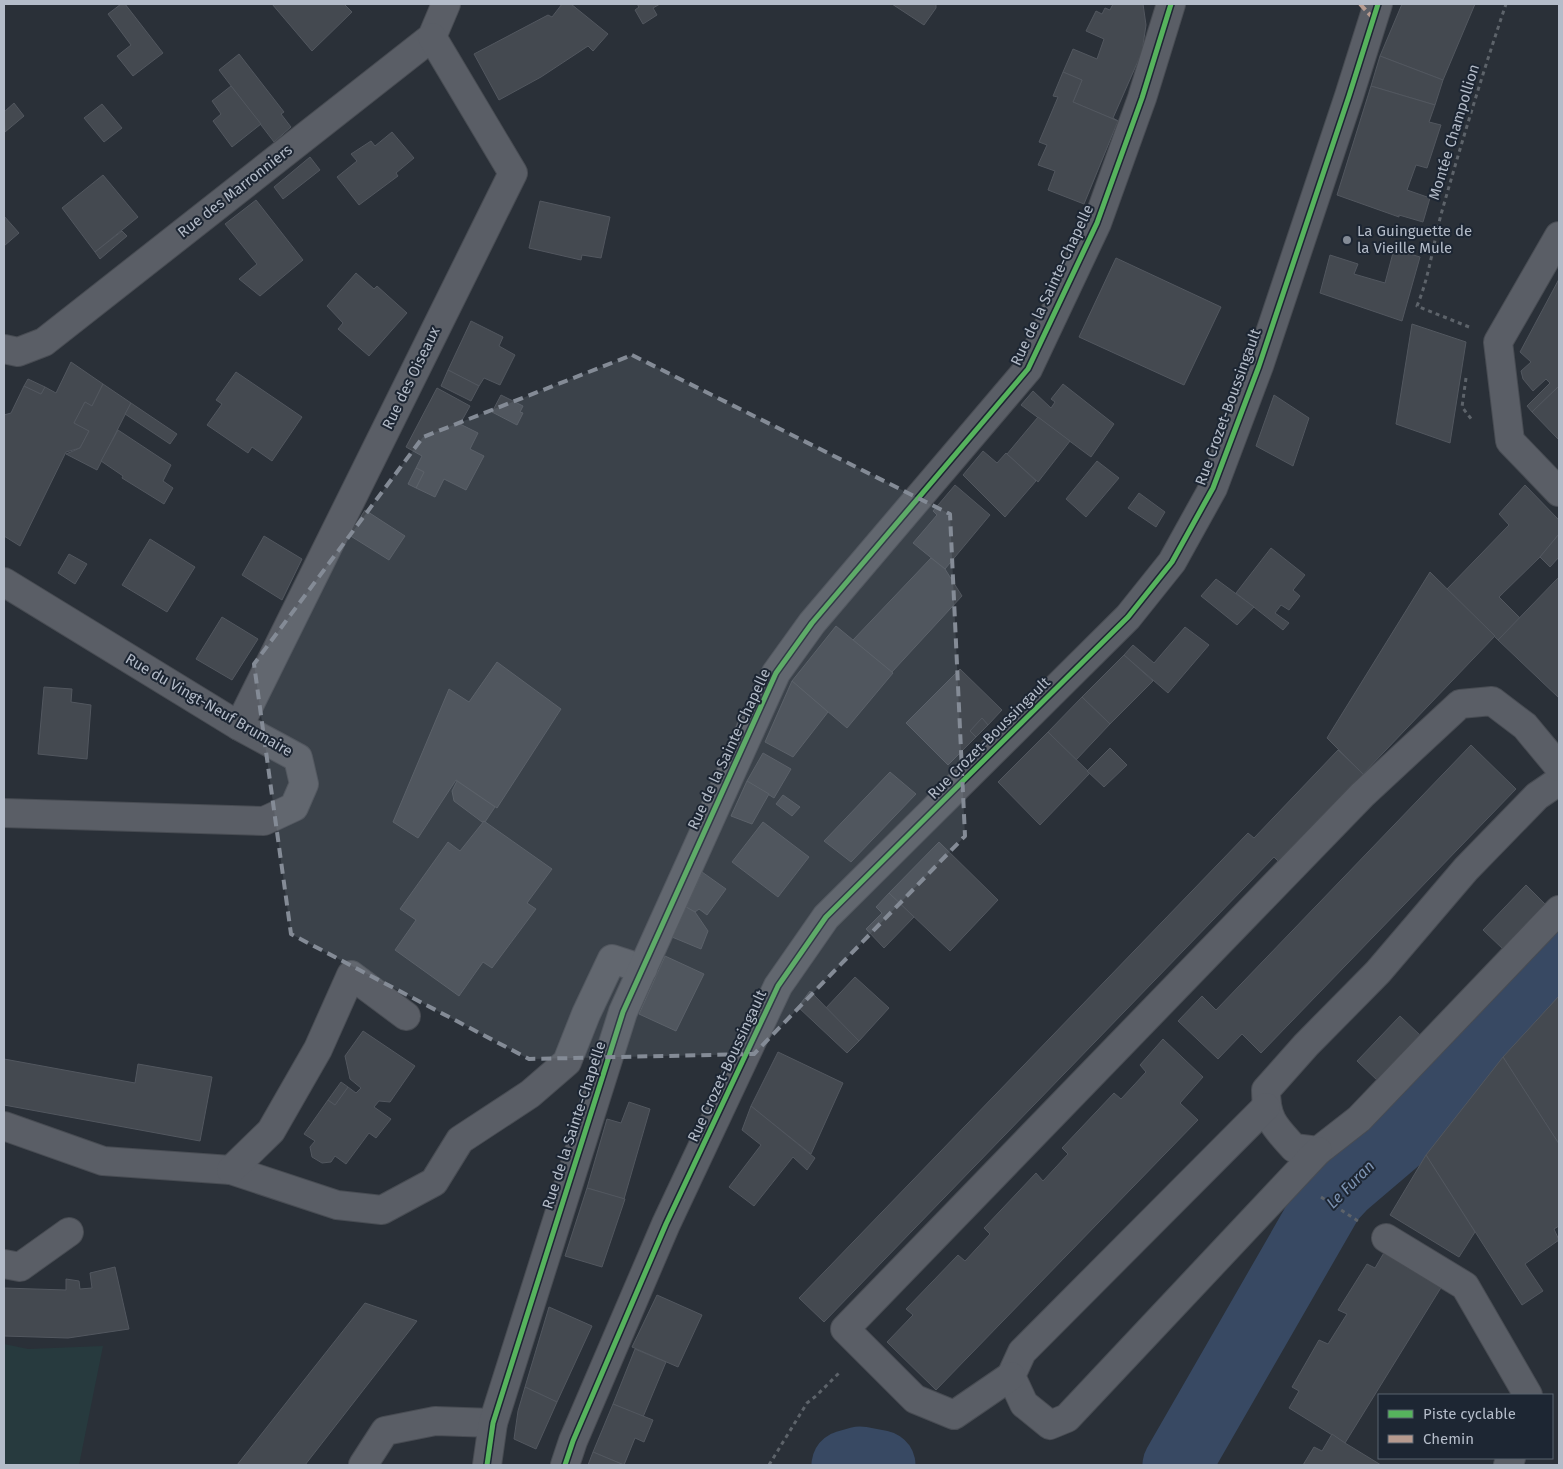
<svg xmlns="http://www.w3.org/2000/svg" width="1563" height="1469" viewBox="0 0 1563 1469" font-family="'Fira Sans',sans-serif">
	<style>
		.green { fill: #273a3e }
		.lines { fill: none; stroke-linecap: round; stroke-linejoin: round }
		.river { stroke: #384963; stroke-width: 69 }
		.building { fill: #444950; stroke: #52575f }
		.minor-casing { stroke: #484c53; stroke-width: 30 }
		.path { stroke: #5d636a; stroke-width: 3; stroke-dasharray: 4 4; stroke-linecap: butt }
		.minor { stroke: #5a5e66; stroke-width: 28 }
		.quiet { stroke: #b69a8f; stroke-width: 4; stroke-dasharray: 8 4; stroke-linecap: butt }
		.cycleway-casing { stroke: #1d2633; stroke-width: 8 }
		.cycleway { stroke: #56b35d; stroke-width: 5 }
		.marked { fill: #848b96; fill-opacity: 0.2; stroke: #848b96; stroke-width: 4; stroke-dasharray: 10 6; stroke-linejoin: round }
		.poi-dot { fill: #848b96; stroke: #1d2633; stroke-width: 2 }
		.labels { text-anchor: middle; stroke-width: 4; stroke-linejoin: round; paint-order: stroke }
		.street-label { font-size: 15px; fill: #b4bcc9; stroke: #1d2633 }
		.poi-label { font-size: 15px; fill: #b4bcc9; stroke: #1d2633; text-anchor: start }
		.water-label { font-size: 16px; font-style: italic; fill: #7c92b1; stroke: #1d2633 }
	</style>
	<rect width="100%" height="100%" fill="#2a3038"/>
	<polygon class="green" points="4,1344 28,1349 103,1346 79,1465 4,1465"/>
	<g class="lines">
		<g class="river">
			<polyline points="846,1465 860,1461 881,1465"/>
			<polyline points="1177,1465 1330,1199 1343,1185 1397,1139 1559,967"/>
		</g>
	</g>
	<g class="building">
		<polygon points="121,4 125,4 163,53 133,76 117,56 131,45 108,14"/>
		<polygon points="272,4 344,4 352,12 312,51"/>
		<polygon points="562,4 571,4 608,34 593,51 588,46 541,77 499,100 474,54 548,15 552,17"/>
		<polygon points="637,4 660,4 653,8 657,15 643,24 635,10 639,7"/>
		<polygon points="892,4 936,4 936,8 924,25"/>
		<polygon points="1113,4 1143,4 1146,25 1142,52 1113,118 1118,121 1073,102 1082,80 1063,72 1073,49 1097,59 1104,39 1086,31 1096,11 1102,14 1105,8 1110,10"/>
		<polygon points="1402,4 1475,4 1443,80 1380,56"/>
		<polygon points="239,54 284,112 281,114 291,127 274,142 219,70"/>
		<polygon points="1380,56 1443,80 1435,105 1371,86"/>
		<polygon points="1063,72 1082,80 1073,102 1118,121 1084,204 1048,190 1055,171 1038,165 1047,145 1039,142 1058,97 1053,96"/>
		<polygon points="231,86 261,124 232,147 213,121 221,114 212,101"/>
		<polygon points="1371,86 1435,105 1429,122 1441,125 1427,168 1416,165 1407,190 1430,198 1423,222 1399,215 1399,217 1337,195"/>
		<polygon points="14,103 24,116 5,132 4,112"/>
		<polygon points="102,104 122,128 104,142 84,118"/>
		<polygon points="392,132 414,158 396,173 398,176 359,205 337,177 357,161 351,154 371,141 375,146"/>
		<polygon points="310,157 320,170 283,199 274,187"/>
		<polygon points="103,175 138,217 95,252 62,208"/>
		<polygon points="256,200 303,260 260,296 239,279 257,264 225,224"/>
		<polygon points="540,201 610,217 601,258 582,255 581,260 529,248"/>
		<polygon points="4,216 19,233 4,246"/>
		<polygon points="122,231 127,236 100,259 95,252"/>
		<polygon points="1394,249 1420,257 1402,321 1320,293 1330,255 1358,264 1354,274 1385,283"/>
		<polygon points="1116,258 1221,307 1184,385 1079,337"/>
		<polygon points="356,273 374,289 377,286 407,313 369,356 338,329 343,323 327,306"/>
		<polygon points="1559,279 1559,386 1532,412 1527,406 1550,383 1546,379 1533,391 1523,379 1521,371 1531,362 1520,352"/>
		<polygon points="471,321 503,337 499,346 515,355 500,385 484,378 479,386 448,370"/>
		<polygon points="1412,324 1466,342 1450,443 1396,424"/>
		<polygon points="71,362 103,384 92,406 85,402 74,423 89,431 80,448 66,452 20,546 4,536 4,415 11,413 24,386 41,394 45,387 56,393"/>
		<polygon points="448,370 479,386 471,401 441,386"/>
		<polygon points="236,372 302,417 272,461 252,447 248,453 207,425 222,404 216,400"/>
		<polygon points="28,379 45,387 41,394 24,386"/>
		<polygon points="103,384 131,403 97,470 66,454 80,448 89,431 74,423 85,402 92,406"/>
		<polygon points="1063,384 1114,424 1091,457 1021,405 1033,391 1051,408 1055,402 1051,399"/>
		<polygon points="1559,386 1559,440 1532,412"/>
		<polygon points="437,388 470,406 460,424 478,433 470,449 484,456 466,490 444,479 435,497 416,488 424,472 416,468 422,456 406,447"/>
		<polygon points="501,395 523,406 520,412 523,413 517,425 492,412"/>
		<polygon points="1274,395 1309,418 1293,466 1256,446"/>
		<polygon points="131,403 177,434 170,444 125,414"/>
		<polygon points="1038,417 1070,441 1038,482 1007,454"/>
		<polygon points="118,430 171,465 163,481 173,488 164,504 122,478 123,476 101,461"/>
		<polygon points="983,451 997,463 1006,453 1036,481 1005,517 963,475"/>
		<polygon points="1097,461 1119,478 1086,517 1066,499"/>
		<polygon points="416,468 424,472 416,488 408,484"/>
		<polygon points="955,485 990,515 945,569 913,543 937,515 933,511"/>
		<polygon points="1525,485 1559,520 1559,534 1540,557 1499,597 1520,618 1498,640 1447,589 1509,525 1499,514"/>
		<polygon points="1139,493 1165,512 1156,527 1128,508"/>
		<polygon points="365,510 405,536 389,560 349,535"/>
		<polygon points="1559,534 1559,557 1550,567 1540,557"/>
		<polygon points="264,536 302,559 282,600 242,575"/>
		<polygon points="150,539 195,567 167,612 122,585"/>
		<polygon points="1271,548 1305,575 1293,590 1300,596 1289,610 1281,605 1275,613 1289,623 1283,630 1236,593"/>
		<polygon points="69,554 87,564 75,584 58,573"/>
		<polygon points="931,558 945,569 962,596 892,672 853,640"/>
		<polygon points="1430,572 1495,636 1363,774 1327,738"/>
		<polygon points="1559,577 1559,698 1498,640"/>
		<polygon points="1216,579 1254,607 1237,625 1201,596"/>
		<polygon points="222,617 258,639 232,680 196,659"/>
		<polygon points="836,626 893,673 847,728 792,681"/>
		<polygon points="1185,627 1209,645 1168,693 1124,655 1133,645 1154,663"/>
		<polygon points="1124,655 1153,681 1110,724 1082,697"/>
		<polygon points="497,662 561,709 497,808 456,780 418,838 393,822 449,689 469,702"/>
		<polygon points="960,669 1002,710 988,725 982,718 970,731 976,737 948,765 906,723"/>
		<polygon points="792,681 828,712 793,757 765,742"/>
		<polygon points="44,687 72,689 71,702 91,705 87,759 38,754"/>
		<polygon points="1082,697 1110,724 1076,760 1048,732"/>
		<polygon points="982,718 988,725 976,737 970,731"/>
		<polygon points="1048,732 1090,773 1040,825 998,782"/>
		<polygon points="1471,745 1516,789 1261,1053 1242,1034 1218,1059 1178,1021 1202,996 1216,1010"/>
		<polygon points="1110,748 1127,765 1104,787 1087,771"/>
		<polygon points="1338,750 1363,774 1279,862 1274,857 824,1322 799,1298 1248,833 1254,838"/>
		<polygon points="763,753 791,769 774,798 747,781"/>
		<polygon points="890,772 916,794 851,862 824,841"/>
		<polygon points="457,781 495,807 485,822 482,822 454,801 452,791"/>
		<polygon points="747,781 769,794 752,824 731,816"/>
		<polygon points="783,795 800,807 792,816 776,804"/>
		<polygon points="484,821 552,869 527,903 536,909 492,968 483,962 459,996 395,950 416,920 400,909 448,842 460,851"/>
		<polygon points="763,822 809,857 778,897 732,862"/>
		<polygon points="939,842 998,900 950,951 889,893"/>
		<polygon points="702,872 726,889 707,915 699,909 695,912 686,907"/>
		<polygon points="1526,885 1547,906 1504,950 1483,930"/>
		<polygon points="889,893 914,917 884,948 866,929 882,913 876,907"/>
		<polygon points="686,907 695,912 708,931 701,949 672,937"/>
		<polygon points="665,956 704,974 676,1031 639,1014"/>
		<polygon points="855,977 889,1008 859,1041 825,1009"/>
		<polygon points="810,991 859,1041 847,1053 798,1007"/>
		<polygon points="1559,996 1559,1144 1503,1057"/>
		<polygon points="1400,1016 1421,1036 1378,1081 1357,1061"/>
		<polygon points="363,1031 415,1066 390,1102 379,1101 374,1107 391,1119 376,1138 369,1133 346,1164 335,1156 331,1162 322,1163 312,1157 310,1147 315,1141 304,1134 328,1100 335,1105 348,1087 356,1093 361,1088 350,1079 345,1056"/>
		<polygon points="1163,1039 1203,1077 1180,1103 1198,1120 936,1390 887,1342 913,1315 906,1309 958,1255 965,1261 990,1234 984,1228 1036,1173 1043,1181 1068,1154 1062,1148 1114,1093 1121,1099 1146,1072 1140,1065"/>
		<polygon points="778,1052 843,1083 811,1154 751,1106"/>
		<polygon points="1503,1057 1559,1144 1559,1226 1554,1229 1559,1240 1525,1264 1543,1291 1522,1305 1426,1155"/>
		<polygon points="4,1059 135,1083 138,1064 212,1077 200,1141 4,1105"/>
		<polygon points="341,1082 348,1087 335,1105 328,1100"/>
		<polygon points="629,1102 650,1109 624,1199 587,1188 607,1119 621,1123"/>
		<polygon points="751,1106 815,1158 807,1170 793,1157 754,1206 729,1187 761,1145 742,1130"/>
		<polygon points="1426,1155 1475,1232 1459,1257 1390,1215"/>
		<polygon points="587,1188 625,1199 602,1267 565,1256"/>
		<polygon points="1385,1251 1442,1286 1345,1443 1289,1408 1299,1391 1292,1387 1319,1340 1328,1344 1347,1314 1338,1310 1367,1264 1375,1268"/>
		<polygon points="115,1267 129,1329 68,1338 4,1336 4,1288 66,1290 66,1279 79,1281 80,1289 92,1288 90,1273"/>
		<polygon points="657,1295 702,1315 678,1367 632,1347"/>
		<polygon points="365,1303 417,1321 305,1465 237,1465"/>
		<polygon points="549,1307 592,1326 557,1402 525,1387"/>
		<polygon points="635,1349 666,1362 643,1417 613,1404"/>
		<polygon points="525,1387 557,1402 536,1449 514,1439 518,1411"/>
		<polygon points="613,1404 653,1420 644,1442 635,1438 624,1465 593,1452"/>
		<polygon points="1332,1434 1345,1443 1381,1465 1303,1465 1314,1447 1322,1451"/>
		<polygon points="593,1452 624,1465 626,1465 588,1465"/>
	</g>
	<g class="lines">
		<defs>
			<g id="minor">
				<polyline points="1559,236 1498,342 1510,441 1559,492"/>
				<polyline points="4,349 18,352 44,342 432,37 446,4"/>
				<polyline points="4,582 239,726 298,758 304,784 294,807 264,821 4,813"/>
				<polyline points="239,726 513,173 432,37"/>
				<path d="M1559 781 1537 796 1466 869 1378 972 1306 1045 1266 1090C1266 1120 1275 1127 1294 1148L1318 1151 1359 1119 1559 910"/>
				<polyline points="1266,1107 1022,1352 1011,1376 1024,1404 1050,1425 1067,1418 1318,1151"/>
				<polyline points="4,1126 103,1161 231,1170 337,1205 382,1210 434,1182 460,1140 530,1094 567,1062 586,1014 612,959 643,969"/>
				<polyline points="231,1170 271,1131 318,1049 351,975 406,1016"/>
				<polyline points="1386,1238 1465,1286 1528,1395"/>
				<polyline points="4,1264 20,1267 69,1232"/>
				<polyline points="1011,1376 954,1415 915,1399 845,1329 1362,795 1460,704 1492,701 1525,726 1559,767"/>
				<polyline points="363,1465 385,1431 435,1421 493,1423"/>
				<polyline points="487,1465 493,1423 623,1012 776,673 812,623 1028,369 1097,223 1142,98 1171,4"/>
				<polyline points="565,1465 573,1441 666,1224 778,986 826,917 1128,617 1172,562 1213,488 1259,366 1349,96 1378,4"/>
				<polyline points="1508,1465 1511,1458"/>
			</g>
		</defs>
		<use href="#minor" class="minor-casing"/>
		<g class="path">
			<path d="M1469 327 1417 306C1430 275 1433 243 1442 211 1462 141 1483 72 1506 4"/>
			<polyline points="1466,378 1462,407 1472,420"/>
			<polyline points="1321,1197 1358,1221"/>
			<polyline points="769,1465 807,1403 816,1396 841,1371"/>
		</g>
		<use href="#minor" class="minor"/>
		<polyline class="quiet" points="1360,4 1372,17"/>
		<defs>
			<g id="cycleway">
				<polyline points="487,1465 493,1423 623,1012 776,673 812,623 1028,369 1097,223 1142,98 1171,4"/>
				<polyline points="565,1465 573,1441 666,1224 778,986 826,917 1128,617 1172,562 1213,488 1259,366 1349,96 1378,4"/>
			</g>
		</defs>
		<use href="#cycleway" class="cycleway-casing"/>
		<use href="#cycleway" class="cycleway"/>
	</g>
	<path class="marked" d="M632 355 950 514 965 836 754 1054 529 1059 291 934 254 664 423 437Z"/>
	<circle class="poi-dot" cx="1347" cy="240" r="5"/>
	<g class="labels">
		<g class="street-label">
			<text transform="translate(1454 132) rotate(-73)" y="5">Montée Champollion</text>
			<text transform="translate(235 191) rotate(-38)" y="5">Rue des Marronniers</text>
			<text transform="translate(1052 285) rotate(-65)" y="5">Rue de la Sainte-Chapelle</text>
			<text transform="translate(411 378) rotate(-64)" y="5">Rue des Oiseaux</text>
			<text transform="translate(1228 407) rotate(-70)" y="5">Rue Crozet-Boussingault</text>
			<text transform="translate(209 705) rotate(30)" y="5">Rue du Vingt-Neuf Brumaire</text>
			<text transform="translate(989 738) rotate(-45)" y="5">Rue Crozet-Boussingault</text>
			<text transform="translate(729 749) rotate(-65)" y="5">Rue de la Sainte-Chapelle</text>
			<text transform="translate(727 1066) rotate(-65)" y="5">Rue Crozet-Boussingault</text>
			<text transform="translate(574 1125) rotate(-72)" y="5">Rue de la Sainte-Chapelle</text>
		</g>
		<g class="poi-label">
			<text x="1357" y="236">La Guinguette de<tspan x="1357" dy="17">la Vieille Mule</tspan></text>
		</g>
		<g class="water-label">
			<text transform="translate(1350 1184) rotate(-45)" y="6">Le Furan</text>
		</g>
	</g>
	<rect width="1563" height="1469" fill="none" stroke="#b4bcc9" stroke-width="10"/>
	<rect x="1378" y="1394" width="175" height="65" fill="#1d2633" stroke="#59626f"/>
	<rect x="1388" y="1410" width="25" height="8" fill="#56b35d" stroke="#59626f"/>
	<text x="1423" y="1419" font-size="15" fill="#b4bcc9">Piste cyclable</text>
	<rect x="1388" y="1435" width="25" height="8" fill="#b69a8f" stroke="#59626f"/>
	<text x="1423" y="1444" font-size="15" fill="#b4bcc9">Chemin</text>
</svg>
